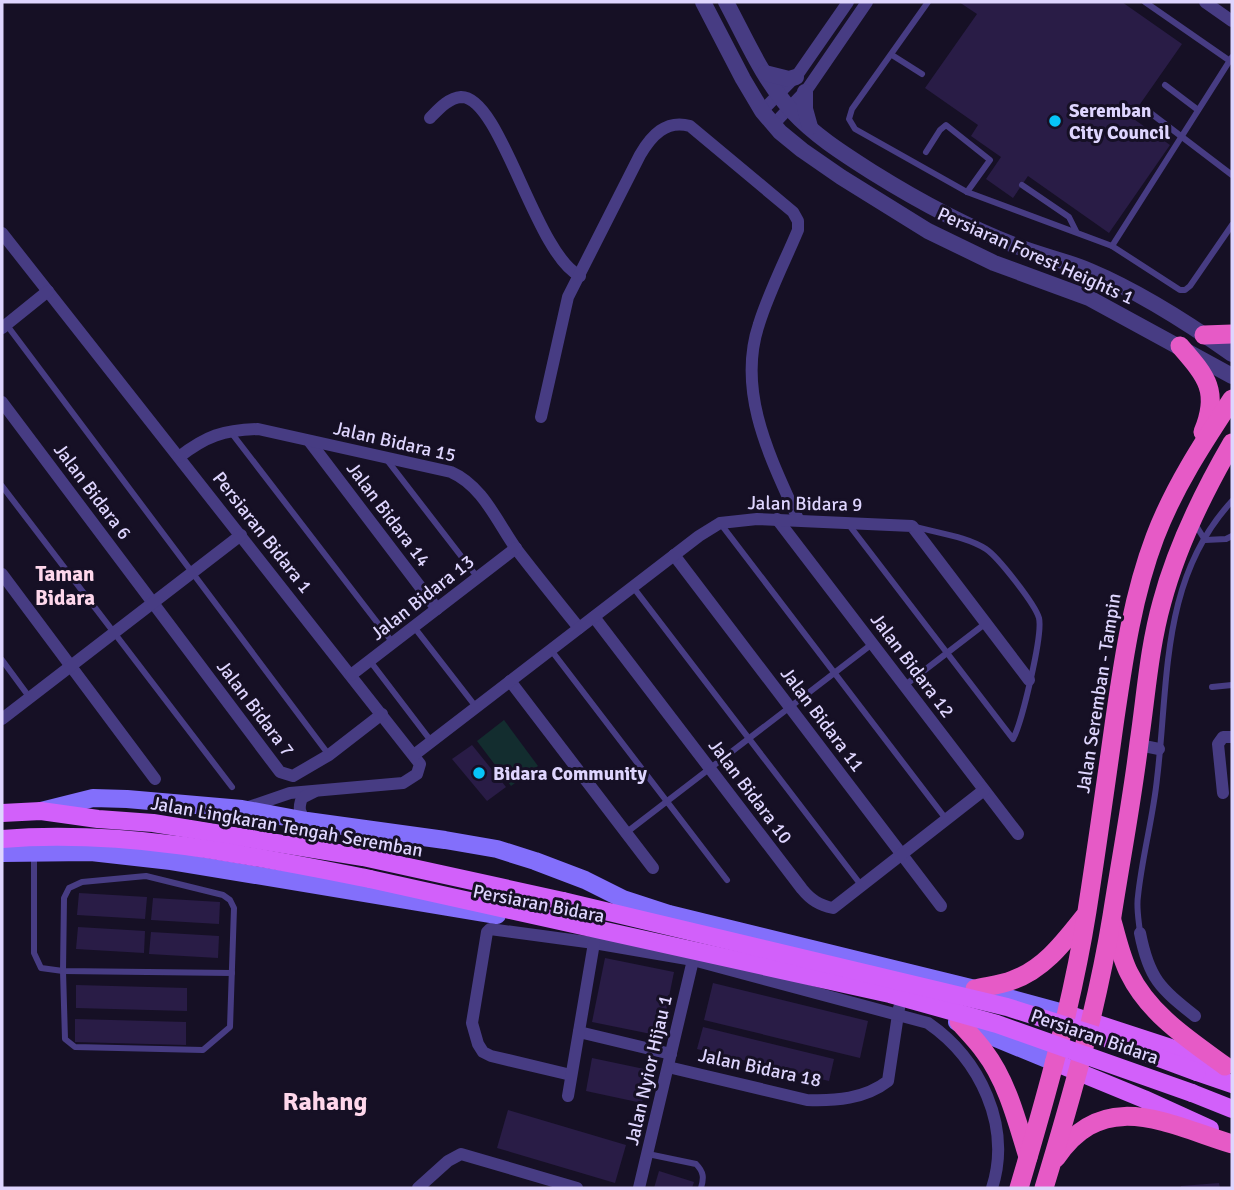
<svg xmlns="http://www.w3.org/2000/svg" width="1234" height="1190" viewBox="0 0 1234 1190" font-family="Signika,sans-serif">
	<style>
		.green { fill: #132d2f }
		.building { fill: #291c46 }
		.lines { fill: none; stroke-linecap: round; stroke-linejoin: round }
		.service { stroke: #473c83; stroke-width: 6 }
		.minor { stroke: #473c83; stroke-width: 12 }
		.tertiary { stroke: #473c83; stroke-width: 16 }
		.secondary { stroke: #836ffb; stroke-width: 18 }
		.primary { stroke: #d260fa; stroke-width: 18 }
		.trunk { stroke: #e65ac6; stroke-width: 19 }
		.primary-bridge { stroke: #d260fa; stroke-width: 18 }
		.poi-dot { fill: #07c4f8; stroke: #161025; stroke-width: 2.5 }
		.labels { text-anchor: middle; stroke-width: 6; stroke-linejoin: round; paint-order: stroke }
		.poi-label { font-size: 19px; font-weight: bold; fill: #ded5fe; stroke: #161025; text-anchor: start }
		.street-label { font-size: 19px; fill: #ded5fe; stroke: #161025 }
		.neighbourhood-label { font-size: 21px; font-weight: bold; fill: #fed7eb; stroke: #161025 }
		.district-label { font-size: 26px; font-weight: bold; fill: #fed7eb; stroke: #161025 }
	</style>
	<rect width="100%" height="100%" fill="#161025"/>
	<polygon class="green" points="504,720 538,766 511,786 477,741"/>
	<g class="building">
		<polygon points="959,2 1122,2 1182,44 1131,117 1170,145 1109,233 1028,176 1013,198 986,179 1001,157 971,136 978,125 925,88 977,14"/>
		<polygon points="472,745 506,787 487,801 452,759"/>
		<polygon points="79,893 147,897 145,919 77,915"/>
		<polygon points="153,898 220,902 219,924 151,920"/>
		<polygon points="78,927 145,931 144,953 76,949"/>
		<polygon points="151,932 219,936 218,958 149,954"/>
		<polygon points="605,958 674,972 661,1036 592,1022"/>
		<polygon points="713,983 868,1021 860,1058 704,1020"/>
		<polygon points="76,985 187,988 187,1011 76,1008"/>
		<polygon points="75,1019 186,1022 186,1045 75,1042"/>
		<polygon points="703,1027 834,1059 829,1081 697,1049"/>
		<polygon points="592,1058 649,1070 642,1103 586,1091"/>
		<polygon points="508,1110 626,1145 615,1183 497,1148"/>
		<polygon points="659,1171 694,1182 692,1188 654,1188"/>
		<polygon points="1219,1183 1220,1188 1181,1188 1181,1186"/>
	</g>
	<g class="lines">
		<g class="service">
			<polyline points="928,2 852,109 849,119 855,129 967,192 1112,246 1180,290 1185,290 1190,286 1232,225"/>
			<polyline points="1145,2 1230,61"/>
			<polyline points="892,55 922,74"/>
			<polyline points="1165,85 1198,110"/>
			<polyline points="1144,108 1232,175"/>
			<polyline points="926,152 940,130 946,125 990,160 967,192"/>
			<polyline points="1022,185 1069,217 1076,231"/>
			<polyline points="1112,246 1232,57"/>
			<polyline points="6,324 329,755"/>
			<polyline points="230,431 393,643"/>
			<polyline points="387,460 478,578"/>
			<polyline points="2,486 232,787"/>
			<polyline points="720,523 946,819"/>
			<polyline points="1195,524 1205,540 1226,539 1232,536"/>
			<path d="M849 525 1013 739C1022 722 1043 635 1039 618 1035 604 998 557 986 549 966 536 936 533 913 526"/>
			<polyline points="633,587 861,885"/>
			<polyline points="414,627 476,707"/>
			<polyline points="551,650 727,880"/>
			<polyline points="2,660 30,698"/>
			<polyline points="370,661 431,741"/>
			<polyline points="904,686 986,623"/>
			<polyline points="1212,687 1232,685"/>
			<polyline points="627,832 872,644"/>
			<polyline points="34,855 34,953 41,968 63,971 232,973"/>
			<polygon points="146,876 223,895 230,900 234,908 230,1027 203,1050 75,1047 65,1039 63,971 64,898 69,888 82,882"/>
			<path d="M1140 933C1139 921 1136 908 1138 896 1142 857 1153 818 1157 779 1169 681 1160 579 1232 501"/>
			<path d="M648 1154 696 1164C704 1172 704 1178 701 1188"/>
		</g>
		<g class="minor">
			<polyline points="1205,2 1232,21"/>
			<polyline points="762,111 798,74 848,2"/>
			<path d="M430 118C438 110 448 98 461 97 501 96 535 254 580 276"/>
			<polyline points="773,125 808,88 867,2"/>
			<polyline points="2,233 420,764 417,774 403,783 290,793 246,808"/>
			<polyline points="2,328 48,291"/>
			<polyline points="2,402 280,772 293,776 329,755 382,714"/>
			<path d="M541 417 568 297 640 155C651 136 666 119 690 126L793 212 798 221V230C785 261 769 292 759 324 736 392 771 459 798 519"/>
			<polyline points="310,442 437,609"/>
			<path d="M179 457C206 436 223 430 258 429L451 472C483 486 497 522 517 550 537 576 558 602 579 628"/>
			<polyline points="777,519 1018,834"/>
			<polyline points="674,555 941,906"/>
			<polyline points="2,574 155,779"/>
			<path d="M594 617 802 889C811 900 819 905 833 908L984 790"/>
			<polyline points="351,675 516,548"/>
			<polyline points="510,681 653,868"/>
			<polyline points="2,719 241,535"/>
			<polyline points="1139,745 1159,749"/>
			<polyline points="414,755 699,536 720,523 757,519 912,526 1029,680"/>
			<polyline points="1223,793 1218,744 1223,737 1232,737"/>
			<path d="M307 821C299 813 298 808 302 798L314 792"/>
			<path d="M1140 933C1149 979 1160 988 1195 1016"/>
			<polyline points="579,1032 671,1054"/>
			<path d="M668 1067 807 1100C835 1101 865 1099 888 1081L899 1008"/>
			<path d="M571 1075 491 1056 483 1052 478 1044 472 1023 487 932 490 929 594 943 693 960 928 1023C980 1059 1012 1126 992 1188"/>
			<polyline points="568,1096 594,943"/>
			<polyline points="418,1188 448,1161 461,1154 577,1188"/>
			<polyline points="639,1188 693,960"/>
		</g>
		<g class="tertiary">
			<polyline points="703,2 743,79 762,111 780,132 802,150 841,177 928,231 994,263 1089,298 1232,376"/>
			<path d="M726 2C746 39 763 80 792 111 815 136 844 154 872 172 920 202 966 227 1019 247 1042 256 1067 261 1090 271 1140 292 1188 323 1232 354"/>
			<polyline points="765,73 789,79 796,77"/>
			<polyline points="805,92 805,109 810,127"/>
		</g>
		<g class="secondary">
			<polyline points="41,811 93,798 127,799 242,809 307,821 445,840 497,849 535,861 585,880 623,899 669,914 975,989 1067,1014"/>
			<polyline points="2,853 91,852 171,861 497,915"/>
			<polyline points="957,1022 1054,1062"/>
		</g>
		<g class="primary">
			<polyline points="2,813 41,811 98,819 153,823 363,857 563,901"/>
			<path d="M2 839C126 829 249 855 370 879"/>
			<polyline points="1067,1014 1214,1062"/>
			<polyline points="1054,1062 1144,1099 1210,1129"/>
			<polyline points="1197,1072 1232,1084"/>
			<polyline points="1192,1093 1232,1109"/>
		</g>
		<g class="trunk">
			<polyline points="1204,335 1232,334"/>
			<path d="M1180 346C1206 376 1220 391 1203 432"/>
			<path d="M1112 921C1117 938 1121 957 1129 973 1149 1014 1188 1039 1225 1066"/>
			<path d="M975 989C987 986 1001 985 1013 980 1044 969 1064 942 1084 917"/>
			<path d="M959 1022C967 1031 977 1041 984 1051 1007 1081 1017 1121 1028 1157"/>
			<path d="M1056 1158C1104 1087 1167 1124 1232 1144"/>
			<path d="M1019 1188C1046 1097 1072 1005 1087 911 1097 847 1106 782 1115 718 1124 656 1133 595 1155 537 1174 487 1203 443 1232 399"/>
			<path d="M1044 1188C1071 1099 1097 1008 1112 916 1121 858 1132 801 1139 743 1146 696 1149 648 1162 602 1177 546 1203 493 1232 443"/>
		</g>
		<g class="primary-bridge">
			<polyline points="370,879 890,994 997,1024 1192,1093"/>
			<polyline points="563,901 1007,1007 1108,1039 1197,1072"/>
		</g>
	</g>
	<g class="poi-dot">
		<circle cx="1055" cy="121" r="7"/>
		<circle cx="479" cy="773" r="7"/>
	</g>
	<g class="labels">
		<g class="poi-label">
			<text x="1069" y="117">Seremban<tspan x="1069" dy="22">City Council</tspan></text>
			<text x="493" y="780">Bidara Community</text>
		</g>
		<g class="street-label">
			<text transform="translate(1036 255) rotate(24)" y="7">Persiaran Forest Heights 1</text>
			<text transform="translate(395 441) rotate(13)" y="7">Jalan Bidara 15</text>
			<text transform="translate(93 491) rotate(53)" y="7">Jalan Bidara 6</text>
			<text transform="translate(805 503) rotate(1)" y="7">Jalan Bidara 9</text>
			<text transform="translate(389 514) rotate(53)" y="7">Jalan Bidara 14</text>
			<text transform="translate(263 532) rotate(52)" y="7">Persiaran Bidara 1</text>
			<text transform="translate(422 597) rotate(-38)" y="7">Jalan Bidara 13</text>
			<text transform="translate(913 665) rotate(53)" y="7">Jalan Bidara 12</text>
			<text transform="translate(1098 693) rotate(-81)" y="7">Jalan Seremban - Tampin</text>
			<text transform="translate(256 708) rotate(53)" y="7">Jalan Bidara 7</text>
			<text transform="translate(823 719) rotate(53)" y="7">Jalan Bidara 11</text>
			<text transform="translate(751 791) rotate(53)" y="7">Jalan Bidara 10</text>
			<text transform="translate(287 826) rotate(10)" y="7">Jalan Lingkaran Tengah Seremban</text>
			<text transform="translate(539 903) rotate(11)" y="7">Persiaran Bidara</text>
			<text transform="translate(1095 1036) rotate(19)" y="7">Persiaran Bidara</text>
			<text transform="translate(760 1067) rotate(12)" y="7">Jalan Bidara 18</text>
			<text transform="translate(648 1070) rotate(-77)" y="7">Jalan Nyior Hijau 1</text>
		</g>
		<g class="neighbourhood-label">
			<text x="65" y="581">Taman<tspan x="65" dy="24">Bidara</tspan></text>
		</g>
		<g class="district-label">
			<text x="325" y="1110">Rahang</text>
		</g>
	</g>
	<rect width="1234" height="1190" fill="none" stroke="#ded5fe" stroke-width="7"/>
</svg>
